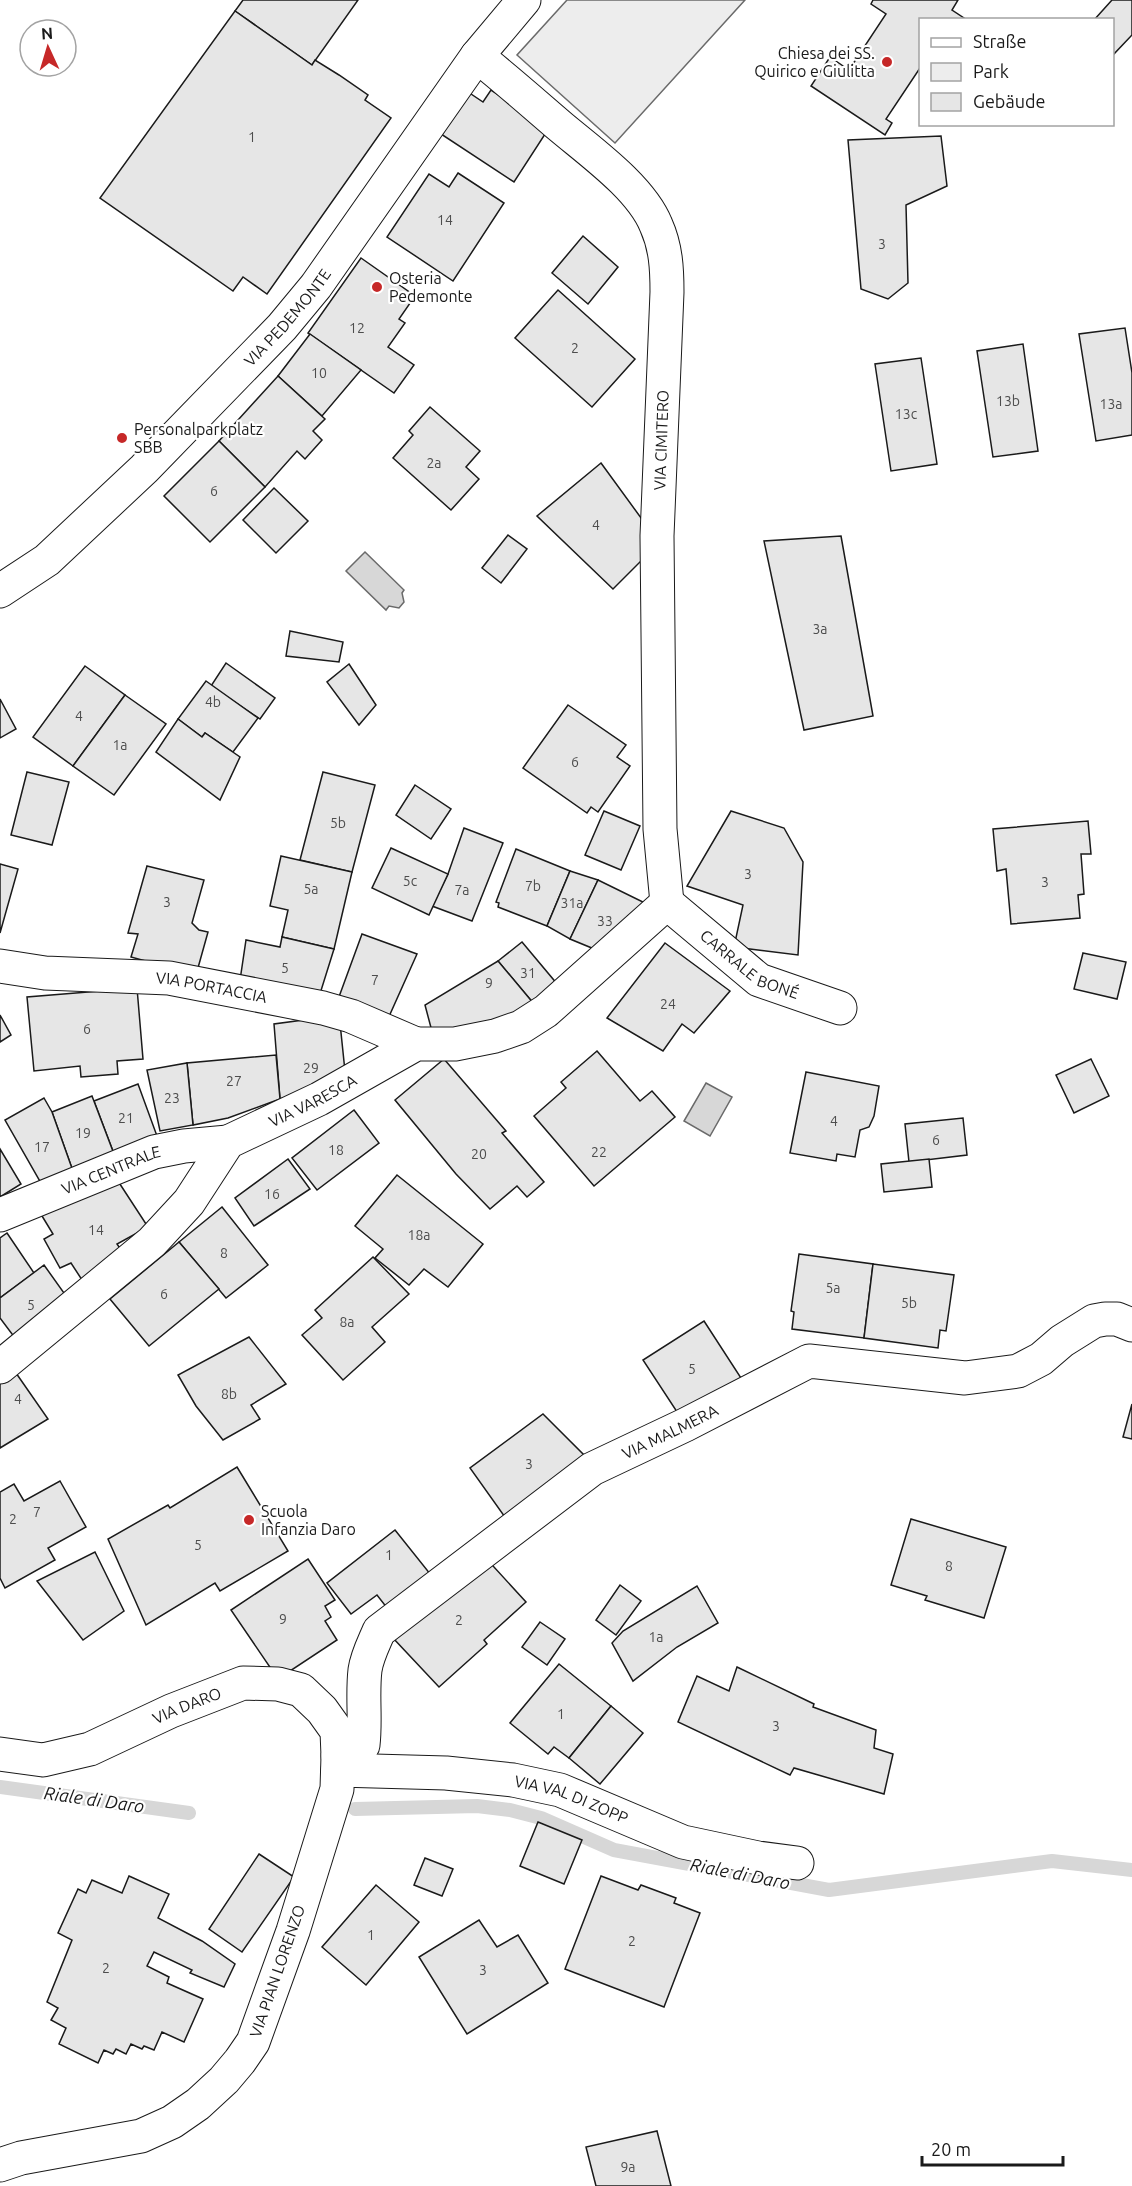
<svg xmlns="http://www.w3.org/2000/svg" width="1132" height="2186" viewBox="0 0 1132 2186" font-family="Ubuntu,sans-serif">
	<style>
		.green { fill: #ededed; stroke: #6a6a6a; stroke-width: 1.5 }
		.water { fill: #d7d7d7; stroke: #6a6a6a; stroke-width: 1.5 }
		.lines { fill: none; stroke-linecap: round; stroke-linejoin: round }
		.stream { stroke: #d7d7d7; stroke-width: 14 }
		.building { fill: #e6e6e6; stroke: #1a1a1a; stroke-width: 1.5 }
		.street-casing { stroke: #1a1a1a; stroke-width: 35 }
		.secondary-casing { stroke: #1a1a1a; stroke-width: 35 }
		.street { stroke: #fff; stroke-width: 33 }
		.secondary { stroke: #fff; stroke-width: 33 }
		.poi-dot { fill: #c62828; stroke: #fff; stroke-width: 2 }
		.labels { text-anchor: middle; stroke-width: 4.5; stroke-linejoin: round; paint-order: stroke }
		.number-label { font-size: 14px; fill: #4d4d4d }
		.poi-label { font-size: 16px; fill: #1a1a1a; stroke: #fff; text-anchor: start }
		.street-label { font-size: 16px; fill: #1a1a1a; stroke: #fff }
		.water-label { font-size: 18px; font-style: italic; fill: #1a1a1a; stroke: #fff }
	</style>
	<rect width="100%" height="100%" fill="#fff"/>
	<polygon class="green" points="567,0 745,0 615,143 517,55"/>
	<g class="water">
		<polygon points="365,552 404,590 402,593 404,602 399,608 389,606 386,610 346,571"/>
		<polygon points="706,1083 732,1097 710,1136 684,1121"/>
	</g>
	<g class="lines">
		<g class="stream">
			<polyline points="0,1787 189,1813"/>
			<polyline points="355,1809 477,1806 510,1810 541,1818 614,1850 829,1890 1052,1861 1132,1870"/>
		</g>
	</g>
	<g class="building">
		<polygon points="243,0 358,0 312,65 235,11"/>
		<polygon points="873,0 958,0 952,10 967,20 920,20 920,68 886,119 892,123 885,135 811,86 830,57 849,70 886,14 871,4"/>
		<polygon points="1112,0 1132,0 1132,35 1112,56 1112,20 1094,20"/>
		<polygon points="235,11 312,65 315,60 339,75 368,95 365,100 391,118 267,294 243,277 233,291 100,198"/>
		<polygon points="491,90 549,128 514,182 441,134 468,92 483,102"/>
		<polygon points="941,136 947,186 906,205 908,283 888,299 861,289 848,140"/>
		<polygon points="458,173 504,203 453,281 387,237 429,174 449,187"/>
		<polygon points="583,236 618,267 588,304 552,273"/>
		<polygon points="361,258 415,296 399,319 405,323 388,347 414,365 394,393 308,333"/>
		<polygon points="558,290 635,359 592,407 515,338"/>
		<polygon points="1125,328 1132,373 1132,435 1096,441 1079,334"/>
		<polygon points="310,334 361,370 322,416 278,376"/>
		<polygon points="1023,344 1038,451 993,457 977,351"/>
		<polygon points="921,358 937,464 891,471 875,364"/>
		<polygon points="278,376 325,419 313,431 322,440 305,459 297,451 265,487 219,441"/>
		<polygon points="430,407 480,451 466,467 479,479 451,510 393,458 413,435 409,431"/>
		<polygon points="219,441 265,487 210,542 164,496"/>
		<polygon points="601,463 652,533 649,553 613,589 537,516"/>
		<polygon points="274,488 308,521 276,553 243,520"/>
		<polygon points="508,535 527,549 501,583 482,568"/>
		<polygon points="841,536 873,716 804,730 764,541"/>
		<polygon points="290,631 343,642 339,662 286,656"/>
		<polygon points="226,663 275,698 260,719 211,686"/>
		<polygon points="349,664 376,705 359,725 327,682"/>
		<polygon points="85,666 125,695 73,766 33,737"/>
		<polygon points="206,681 258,718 233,752 205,733 202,737 178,719"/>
		<polygon points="125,695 166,724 114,795 73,766"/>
		<polygon points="0,699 16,729 0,738"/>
		<polygon points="568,705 626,745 617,757 630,766 598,812 591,807 587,813 523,768"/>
		<polygon points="178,719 202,737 205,733 240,757 220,800 156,752"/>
		<polygon points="27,772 69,782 52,845 11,835"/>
		<polygon points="323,772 375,785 352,872 300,860"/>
		<polygon points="415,785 451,809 431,839 396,815"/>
		<polygon points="604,811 640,826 621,870 585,855"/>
		<polygon points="731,811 784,828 803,862 798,955 734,947 743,905 687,886"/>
		<polygon points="1088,821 1091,854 1081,854 1084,894 1078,895 1080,918 1011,924 1006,869 997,871 993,829"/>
		<polygon points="464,828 503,843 472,921 432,906 448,874"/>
		<polygon points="391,848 448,874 429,915 372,888"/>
		<polygon points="516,849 570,871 547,926 498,907 499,903 496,902"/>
		<polygon points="281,856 352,872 334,949 282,937 288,910 270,906"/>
		<polygon points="0,864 18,869 0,933"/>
		<polygon points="147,866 204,880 192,923 199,930 208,932 196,975 131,957 138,934 128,933"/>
		<polygon points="570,871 598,880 570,939 547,926"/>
		<polygon points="598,880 647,904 604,953 570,939"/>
		<polygon points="362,934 417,954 387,1021 336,1005"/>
		<polygon points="282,937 334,949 319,997 239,987 246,940 280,947"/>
		<polygon points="522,942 558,985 534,1004 498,961"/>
		<polygon points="665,943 730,991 694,1033 682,1024 663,1051 607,1018"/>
		<polygon points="1083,953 1126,962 1117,999 1074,989"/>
		<polygon points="498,961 534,1004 517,1020 434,1039 425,1005"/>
		<polygon points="137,988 143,1059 117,1061 118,1074 81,1077 80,1066 34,1071 27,997"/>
		<polygon points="0,1015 11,1035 0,1042"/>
		<polygon points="326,1017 340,1023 346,1081 280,1099 274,1024"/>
		<polygon points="597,1051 640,1101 652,1091 675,1117 594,1186 534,1116 566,1088 561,1082"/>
		<polygon points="276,1055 280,1099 228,1118 193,1125 187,1063"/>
		<polygon points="444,1059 506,1131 502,1133 544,1182 527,1197 517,1186 490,1209 456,1174 395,1100"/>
		<polygon points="1091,1059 1109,1096 1074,1113 1056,1075"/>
		<polygon points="187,1063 193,1125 160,1131 147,1070"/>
		<polygon points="806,1072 879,1086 874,1116 869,1127 860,1130 855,1157 837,1154 836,1161 790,1153"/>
		<polygon points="138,1084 157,1136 114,1154 94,1101"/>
		<polygon points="92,1096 114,1154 74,1174 52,1112"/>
		<polygon points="44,1098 52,1112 74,1174 41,1183 5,1120"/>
		<polygon points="354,1110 379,1143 317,1190 292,1158"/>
		<polygon points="963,1118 967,1155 909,1162 905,1124"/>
		<polygon points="0,1149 21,1184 0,1197"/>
		<polygon points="288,1159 310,1189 254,1226 235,1198"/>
		<polygon points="929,1159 932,1187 884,1192 881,1164"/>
		<polygon points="397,1175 483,1244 448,1287 424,1269 409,1285 375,1258 383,1249 355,1226"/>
		<polygon points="116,1178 148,1227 117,1244 126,1257 84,1283 71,1263 60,1268 44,1239 53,1234 39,1211"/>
		<polygon points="222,1207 268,1265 226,1298 179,1242"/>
		<polygon points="7,1233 34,1273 0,1298 0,1238"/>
		<polygon points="179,1242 219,1289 149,1346 110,1299"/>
		<polygon points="799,1254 873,1264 864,1338 792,1329 794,1312 791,1311"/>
		<polygon points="373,1257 409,1294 372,1327 385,1342 343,1380 302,1335 322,1318 315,1310"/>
		<polygon points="873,1264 954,1275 946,1331 940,1330 938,1348 864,1338"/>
		<polygon points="44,1265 69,1300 18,1342 0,1318 0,1298"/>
		<polygon points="704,1321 741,1378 681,1418 643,1360"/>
		<polygon points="249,1337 286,1384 251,1405 260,1419 223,1440 196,1406 178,1375"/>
		<polygon points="16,1373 48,1419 0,1448 0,1384"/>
		<polygon points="1132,1404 1132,1439 1123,1437"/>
		<polygon points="543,1414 588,1459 507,1520 470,1468"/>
		<polygon points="237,1467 288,1551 220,1591 215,1583 146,1625 108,1539 168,1505 170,1508"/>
		<polygon points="60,1481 86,1527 48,1548 55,1560 5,1588 0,1578 0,1492 14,1484 24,1501"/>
		<polygon points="911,1519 1006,1547 984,1618 925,1600 927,1596 891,1585"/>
		<polygon points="395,1530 435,1580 391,1613 377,1595 351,1614 327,1583"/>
		<polygon points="95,1552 124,1611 83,1640 37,1581"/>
		<polygon points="483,1555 526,1602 484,1640 487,1644 439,1687 393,1638"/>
		<polygon points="308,1559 335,1600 325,1606 331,1617 325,1621 337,1640 278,1679 231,1610"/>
		<polygon points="620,1585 641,1601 616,1635 596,1620"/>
		<polygon points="697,1586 718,1623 677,1647 633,1681 612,1643 623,1631"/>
		<polygon points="540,1622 565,1639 547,1665 522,1647"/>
		<polygon points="559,1664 611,1706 569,1758 554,1747 548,1754 510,1723"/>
		<polygon points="737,1667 814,1704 813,1707 876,1730 874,1748 893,1754 884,1794 794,1768 790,1775 678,1722 697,1676 729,1691"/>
		<polygon points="611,1706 643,1733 600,1784 569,1758"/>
		<polygon points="538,1822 582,1840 564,1884 520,1866"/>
		<polygon points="259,1854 294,1877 242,1952 209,1929"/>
		<polygon points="425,1858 453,1869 442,1896 414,1885"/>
		<polygon points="129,1876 169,1894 158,1918 202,1941 235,1964 224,1987 190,1973 192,1970 154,1952 147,1966 169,1977 167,1983 203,1999 184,2042 162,2032 154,2050 144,2046 142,2049 131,2044 126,2054 116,2049 113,2054 104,2050 98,2063 59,2044 66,2028 51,2020 58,2008 47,2002 72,1940 58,1933 78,1889 86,1893 92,1880 122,1893"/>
		<polygon points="601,1876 638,1890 641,1885 676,1898 674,1903 700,1913 664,2007 565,1969"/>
		<polygon points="376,1885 419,1922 366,1985 322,1947"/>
		<polygon points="479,1920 497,1947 518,1935 548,1983 467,2034 419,1957"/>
		<polygon points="657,2131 671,2186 596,2186 586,2147"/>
	</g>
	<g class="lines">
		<defs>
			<g id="street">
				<path d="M477 56C506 79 533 103 561 127 592 153 641 188 656 225 666 247 667 269 667 292L657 536 660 829 667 903"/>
				<path id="s1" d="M0 591 47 560 144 469 282 327 316 286 477 56 524 0"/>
				<path id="s2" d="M667 903 759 980 840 1008"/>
				<path id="s3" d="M0 966 45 973 169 978 323 1008 351 1016 416 1044"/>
				<path id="s4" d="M0 1215 154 1152 184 1146 228 1142"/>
				<path id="s5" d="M0 1367 152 1242 189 1202 228 1142 319 1099 416 1044H455L495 1036 521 1027 546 1011 667 903"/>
				<path id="s6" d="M338 1756 363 1745C366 1720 362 1695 365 1670 367 1656 374 1643 379 1631L592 1469 685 1425 809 1361 965 1378 1018 1371 1041 1359 1062 1341 1094 1321 1105 1319H1117L1132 1325"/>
				<path id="s7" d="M338 1770 446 1773 513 1780 560 1790 683 1842 758 1858 797 1863"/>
			</g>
			<g id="secondary">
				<path id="s8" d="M0 1754 43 1760 90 1749 171 1711 243 1683 278 1684 301 1690 322 1710 337 1731 338 1756 337 1789 293 1931 253 2042 240 2061 224 2080 198 2104 172 2122 141 2136 21 2158 0 2165"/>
			</g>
		</defs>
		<use href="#street" class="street-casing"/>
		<use href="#secondary" class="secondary-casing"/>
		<use href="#street" class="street"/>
		<use href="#secondary" class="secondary"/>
	</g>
	<g class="poi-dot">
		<circle cx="887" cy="62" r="6"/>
		<circle cx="377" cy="287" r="6"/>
		<circle cx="122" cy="438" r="6"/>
		<circle cx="249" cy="1520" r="6"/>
	</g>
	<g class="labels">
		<g class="number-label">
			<text x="252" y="142">1</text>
			<text x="445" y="225">14</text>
			<text x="882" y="249">3</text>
			<text x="357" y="333">12</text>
			<text x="575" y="353">2</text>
			<text x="319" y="378">10</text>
			<text x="1008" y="406">13b</text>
			<text x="1111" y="409">13a</text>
			<text x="906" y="419">13c</text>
			<text x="434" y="468">2a</text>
			<text x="214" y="496">6</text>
			<text x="596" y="530">4</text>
			<text x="820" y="634">3a</text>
			<text x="213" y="707">4b</text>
			<text x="79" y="721">4</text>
			<text x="120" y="750">1a</text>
			<text x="575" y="767">6</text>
			<text x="338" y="828">5b</text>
			<text x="748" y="879">3</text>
			<text x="410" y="886">5c</text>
			<text x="1045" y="887">3</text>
			<text x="533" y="891">7b</text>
			<text x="311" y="894">5a</text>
			<text x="462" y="895">7a</text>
			<text x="167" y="907">3</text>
			<text x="572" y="908">31a</text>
			<text x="605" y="926">33</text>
			<text x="285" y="973">5</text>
			<text x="528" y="978">31</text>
			<text x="375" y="985">7</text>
			<text x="489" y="988">9</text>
			<text x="668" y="1009">24</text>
			<text x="87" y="1034">6</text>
			<text x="311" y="1073">29</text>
			<text x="234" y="1086">27</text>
			<text x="172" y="1103">23</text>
			<text x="126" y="1123">21</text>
			<text x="834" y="1126">4</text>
			<text x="83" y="1138">19</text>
			<text x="936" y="1145">6</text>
			<text x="42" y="1152">17</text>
			<text x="336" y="1155">18</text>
			<text x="599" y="1157">22</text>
			<text x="479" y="1159">20</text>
			<text x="272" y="1199">16</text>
			<text x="96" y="1235">14</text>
			<text x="419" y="1240">18a</text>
			<text x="224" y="1258">8</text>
			<text x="833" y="1293">5a</text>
			<text x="164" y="1299">6</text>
			<text x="909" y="1308">5b</text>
			<text x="31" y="1310">5</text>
			<text x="347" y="1327">8a</text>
			<text x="692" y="1374">5</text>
			<text x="229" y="1399">8b</text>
			<text x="18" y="1404">4</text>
			<text x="529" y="1469">3</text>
			<text x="37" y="1517">7</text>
			<text x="13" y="1524">2</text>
			<text x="198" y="1550">5</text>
			<text x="389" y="1560">1</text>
			<text x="949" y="1571">8</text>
			<text x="283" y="1624">9</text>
			<text x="459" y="1625">2</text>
			<text x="656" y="1642">1a</text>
			<text x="561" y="1719">1</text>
			<text x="776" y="1731">3</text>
			<text x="371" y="1940">1</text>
			<text x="632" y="1946">2</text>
			<text x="106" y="1973">2</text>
			<text x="483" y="1975">3</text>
			<text x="628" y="2172">9a</text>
		</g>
		<g class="poi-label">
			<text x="875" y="59" text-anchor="end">Chiesa dei SS.<tspan x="875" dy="18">Quirico e Giulitta</tspan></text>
			<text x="389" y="284">Osteria<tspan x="389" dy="18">Pedemonte</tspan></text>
			<text x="134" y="435">Personalparkplatz<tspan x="134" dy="18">SBB</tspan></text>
			<text x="261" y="1517">Scuola<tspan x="261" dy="18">Infanzia Daro</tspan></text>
		</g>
		<g class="street-label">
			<text dy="6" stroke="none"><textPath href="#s1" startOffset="398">VIA PEDEMONTE</textPath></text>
			<text transform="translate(661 440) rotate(-88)" y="6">VIA CIMITERO</text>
			<text dy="6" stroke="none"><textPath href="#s2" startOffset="104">CARRALE BONÉ</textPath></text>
			<text dy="6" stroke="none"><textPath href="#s3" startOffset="213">VIA PORTACCIA</textPath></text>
			<text dy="6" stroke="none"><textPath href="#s5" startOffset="417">VIA VARESCA</textPath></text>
			<text dy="6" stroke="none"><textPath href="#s4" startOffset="120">VIA CENTRALE</textPath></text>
			<text dy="6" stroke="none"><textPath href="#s6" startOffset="498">VIA MALMERA</textPath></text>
			<text dy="6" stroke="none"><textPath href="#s8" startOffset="198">VIA DARO</textPath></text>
			<text dy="6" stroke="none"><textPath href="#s7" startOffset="237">VIA VAL DI ZOPP</textPath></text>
			<text transform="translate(277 1971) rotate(-71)" y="6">VIA PIAN LORENZO</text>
		</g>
		<g class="water-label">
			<text transform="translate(94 1800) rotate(8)" y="6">Riale di Daro</text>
			<text transform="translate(740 1874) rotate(11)" y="6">Riale di Daro</text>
		</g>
	</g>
	<rect x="919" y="18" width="195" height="108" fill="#ffffff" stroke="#a3a3a3" stroke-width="1.5"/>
	<rect x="931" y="38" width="30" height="9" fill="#ffffff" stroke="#a3a3a3" stroke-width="1.5"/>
	<text x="973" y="48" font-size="18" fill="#1a1a1a">Straße</text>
	<rect x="931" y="63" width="30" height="18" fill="#ededed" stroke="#a3a3a3" stroke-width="1.5"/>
	<text x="973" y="78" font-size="18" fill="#1a1a1a">Park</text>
	<rect x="931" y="93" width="30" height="18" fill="#e6e6e6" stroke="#a3a3a3" stroke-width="1.5"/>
	<text x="973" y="108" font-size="18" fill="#1a1a1a">Gebäude</text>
	<g transform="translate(48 48) rotate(356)"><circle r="28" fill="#ffffff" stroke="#a3a3a3" stroke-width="1.5"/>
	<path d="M0-4.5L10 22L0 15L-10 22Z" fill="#c62828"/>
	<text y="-9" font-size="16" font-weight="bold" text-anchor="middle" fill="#1a1a1a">N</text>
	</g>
	<path d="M922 2156v9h141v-9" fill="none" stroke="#1a1a1a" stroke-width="3"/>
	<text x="931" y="2156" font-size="18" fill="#1a1a1a" stroke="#ffffff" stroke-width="4.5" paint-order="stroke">20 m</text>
</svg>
